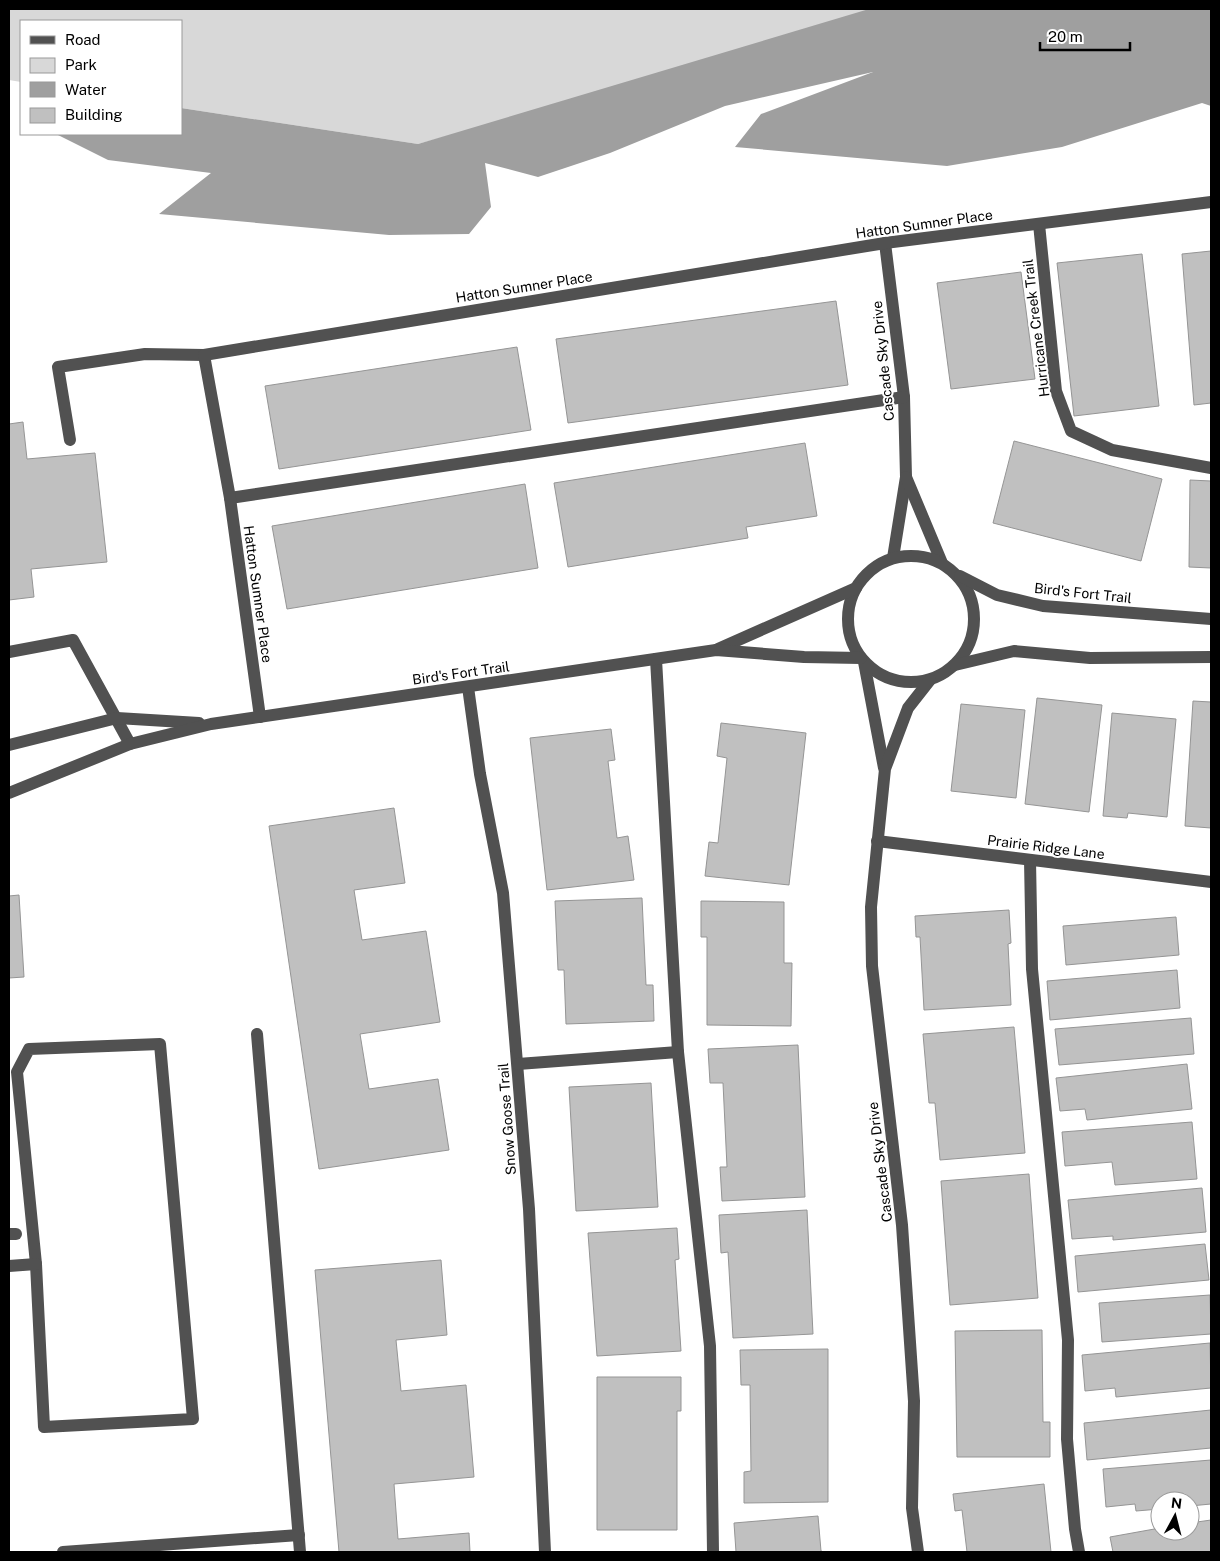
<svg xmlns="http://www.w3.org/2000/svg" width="1220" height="1561" viewBox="0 0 1220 1561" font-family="'Public Sans',sans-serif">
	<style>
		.green { fill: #d8d8d8 }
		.water { fill: #9f9f9f }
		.building { fill: #c0c0c0; stroke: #959595 }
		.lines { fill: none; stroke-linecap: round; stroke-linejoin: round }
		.minor { stroke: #515151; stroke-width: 12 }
		.labels { text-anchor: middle; stroke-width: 4; stroke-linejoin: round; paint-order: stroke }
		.street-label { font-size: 14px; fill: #000; stroke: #fff }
	</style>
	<rect width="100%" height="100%" fill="#fff"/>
	<polygon class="green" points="9,9 875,9 656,79 418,144 181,108 181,21 21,21 21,82 9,80"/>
	<polygon class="water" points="869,9 1211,9 1211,106 1202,103 1062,147 947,166 735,147 761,114 873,72 725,106 610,153 538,177 485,163 491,207 469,234 389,235 159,214 211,173 108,160 56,134 181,134 181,108 418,144"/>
	<g class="building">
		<polygon points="1211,251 1211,403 1194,405 1182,254"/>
		<polygon points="1142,254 1159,406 1074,416 1057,263"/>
		<polygon points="1021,272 1035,379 951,389 937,283"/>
		<polygon points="836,301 848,385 568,423 556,339"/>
		<polygon points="517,347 531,430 279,469 265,386"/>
		<polygon points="23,422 27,459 95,453 107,562 31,569 34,597 9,600 9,424"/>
		<polygon points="1014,441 1162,479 1141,561 993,523"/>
		<polygon points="805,443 817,516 746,527 748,538 568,567 554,483"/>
		<polygon points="1190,480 1211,481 1211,568 1189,567"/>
		<polygon points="525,484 538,568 287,609 272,526"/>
		<polygon points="1037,698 1102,705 1089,812 1025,804"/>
		<polygon points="1193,701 1211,702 1211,828 1185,826"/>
		<polygon points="961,704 1025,710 1016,798 951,791"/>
		<polygon points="1112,713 1176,719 1167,817 1128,813 1127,818 1103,816"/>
		<polygon points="721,723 806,733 789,885 705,876 709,842 718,843 727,758 717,756"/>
		<polygon points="611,729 615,760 608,761 617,838 628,836 634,880 547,890 530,738"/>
		<polygon points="394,808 405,883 354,890 362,940 426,931 440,1022 360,1034 369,1089 438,1079 449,1150 319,1169 269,826"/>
		<polygon points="19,895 24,977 9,978 9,896"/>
		<polygon points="642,898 646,985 653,985 654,1021 566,1024 564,970 558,970 555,901"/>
		<polygon points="701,901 784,902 784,963 792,963 791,1026 707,1025 707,937 701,937"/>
		<polygon points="1009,910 1011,943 1008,944 1011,1005 924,1010 920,937 916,937 915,916"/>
		<polygon points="1176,917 1179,955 1066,965 1063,926"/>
		<polygon points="1177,970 1180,1008 1050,1020 1047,981"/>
		<polygon points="1191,1018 1194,1054 1059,1065 1055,1029"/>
		<polygon points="1014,1027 1025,1153 940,1160 935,1103 929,1103 923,1034"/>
		<polygon points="798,1045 805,1197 722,1201 720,1167 727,1167 723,1083 710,1083 708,1049"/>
		<polygon points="1187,1064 1192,1109 1087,1120 1085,1109 1060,1111 1056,1078"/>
		<polygon points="651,1083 658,1207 576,1211 569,1087"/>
		<polygon points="1192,1122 1197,1179 1115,1185 1112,1162 1065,1166 1062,1132"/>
		<polygon points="1029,1174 1038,1298 950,1305 941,1181"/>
		<polygon points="1202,1188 1206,1232 1113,1240 1113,1236 1072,1239 1068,1200"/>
		<polygon points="807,1210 813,1334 733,1338 728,1252 721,1253 719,1215"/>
		<polygon points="677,1228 679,1259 675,1260 681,1351 597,1356 588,1233"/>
		<polygon points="1205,1244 1209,1280 1078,1292 1075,1256"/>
		<polygon points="441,1260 447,1335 396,1340 401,1391 466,1385 474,1477 394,1484 398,1539 469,1533 470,1552 339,1552 315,1270"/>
		<polygon points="1210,1295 1211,1334 1102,1342 1099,1303"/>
		<polygon points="1042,1330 1043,1422 1050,1422 1050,1457 957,1457 955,1331"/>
		<polygon points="1210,1343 1211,1388 1116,1397 1115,1388 1085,1391 1082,1355"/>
		<polygon points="828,1349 828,1502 744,1503 744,1472 751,1471 750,1385 741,1385 740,1350"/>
		<polygon points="597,1377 681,1377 681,1411 677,1411 677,1530 597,1530"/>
		<polygon points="1211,1410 1211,1448 1087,1460 1084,1423"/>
		<polygon points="1211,1460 1211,1504 1190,1506 1190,1501 1160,1501 1160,1509 1136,1511 1135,1504 1106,1507 1103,1469"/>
		<polygon points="1044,1484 1051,1552 967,1552 962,1510 955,1511 953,1494"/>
		<polygon points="818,1516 821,1551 824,1552 736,1552 734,1523"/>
		<polygon points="1211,1520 1211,1552 1113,1552 1110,1537 1160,1528 1160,1531 1190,1531 1190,1523"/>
	</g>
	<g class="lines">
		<g class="minor">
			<polyline points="1039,224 1056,391 1071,431 1112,450 1211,468"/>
			<polyline points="885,243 904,397 906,477 893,558"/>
			<polyline points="70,440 58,367 145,354 204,355"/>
			<polyline points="906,477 942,563"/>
			<polyline points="230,498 904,397"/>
			<circle cx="911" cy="619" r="63"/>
			<polyline points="960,576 997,595 1043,606 1211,619"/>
			<polyline points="718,649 856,588"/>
			<polyline points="9,652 73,640 130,744"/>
			<polyline points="656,659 678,1052 710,1346 713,1552"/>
			<polyline points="864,662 884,768"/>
			<polyline points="955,665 1014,651 1090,658 1211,657"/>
			<polyline points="468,687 480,774 503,893 529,1209 545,1552"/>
			<polyline points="260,717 230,498 204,355 885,243 1211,202"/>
			<polyline points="9,745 117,718 199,723"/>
			<polyline points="9,793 130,744 211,724 716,650 804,657 861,658"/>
			<polyline points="877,841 1211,882"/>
			<polyline points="1030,860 1032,969 1068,1340 1067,1439 1075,1529 1079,1552"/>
			<polyline points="257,1034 300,1552"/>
			<polygon points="160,1044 193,1419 44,1427 36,1264 17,1072 29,1049"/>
			<polyline points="518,1064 678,1052"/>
			<polyline points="9,1234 16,1234"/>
			<polyline points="9,1266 36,1264"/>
			<polyline points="63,1552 299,1535"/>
			<polyline points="918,1552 912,1508 914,1401 902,1225 872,966 871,907 885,769 908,708 930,680"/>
		</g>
	</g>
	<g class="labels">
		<g class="street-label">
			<text transform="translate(924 224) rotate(-8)" y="5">Hatton Sumner Place</text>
			<text transform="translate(524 287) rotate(-9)" y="5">Hatton Sumner Place</text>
			<text transform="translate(1036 328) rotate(-97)" y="5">Hurricane Creek Trail</text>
			<text transform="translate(883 361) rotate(-96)" y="5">Cascade Sky Drive</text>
			<text transform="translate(1083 593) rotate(6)" y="5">Bird's Fort Trail</text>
			<text transform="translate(258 594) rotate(82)" y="5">Hatton Sumner Place</text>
			<text transform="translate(461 673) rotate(-8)" y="5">Bird's Fort Trail</text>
			<text transform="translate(1046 847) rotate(7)" y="5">Prairie Ridge Lane</text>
			<text transform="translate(507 1119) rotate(-94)" y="5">Snow Goose Trail</text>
			<text transform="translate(880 1162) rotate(-97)" y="5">Cascade Sky Drive</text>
		</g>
	</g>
	<rect width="1220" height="1561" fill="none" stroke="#000000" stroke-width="20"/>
	<rect x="20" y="20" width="162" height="115" fill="#ffffff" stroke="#999999"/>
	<rect x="30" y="36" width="25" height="8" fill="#515151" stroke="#999999"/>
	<text x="65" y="45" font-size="15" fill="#000000">Road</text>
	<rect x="30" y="58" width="25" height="15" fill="#d8d8d8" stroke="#999999"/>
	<text x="65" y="70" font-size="15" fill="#000000">Park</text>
	<rect x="30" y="82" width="25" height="15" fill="#9f9f9f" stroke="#999999"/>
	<text x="65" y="95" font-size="15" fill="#000000">Water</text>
	<rect x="30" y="108" width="25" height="15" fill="#c0c0c0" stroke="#999999"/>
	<text x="65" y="120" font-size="15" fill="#000000">Building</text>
	<g transform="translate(1175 1516) rotate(7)"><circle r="24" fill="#ffffff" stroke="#999999"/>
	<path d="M0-4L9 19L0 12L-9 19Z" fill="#000000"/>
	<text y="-8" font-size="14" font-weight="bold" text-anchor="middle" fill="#000000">N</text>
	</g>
	<path d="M1040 42v8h90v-8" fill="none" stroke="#000000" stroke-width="2.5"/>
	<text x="1048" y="42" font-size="15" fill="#000000" stroke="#ffffff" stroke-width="4" paint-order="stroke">20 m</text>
</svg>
